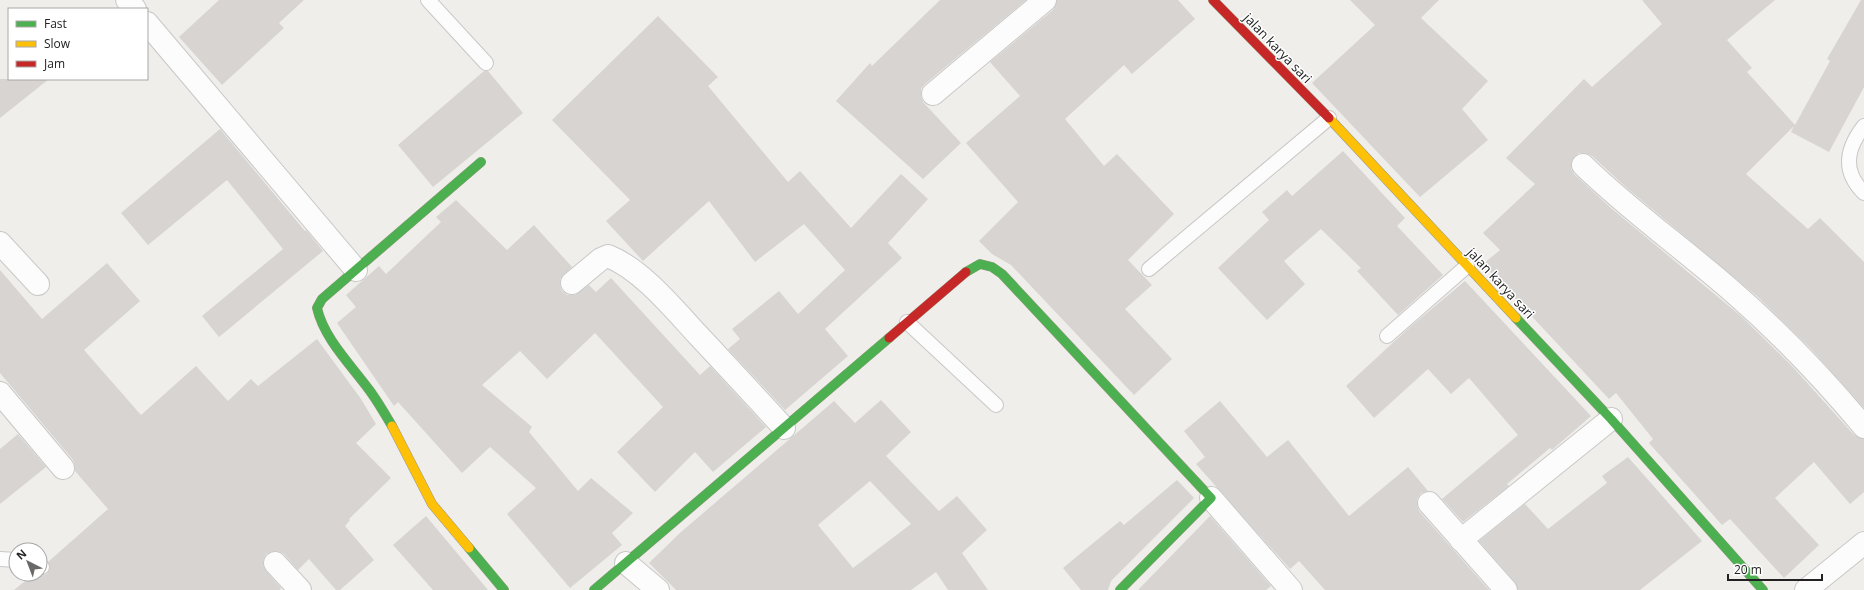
<svg xmlns="http://www.w3.org/2000/svg" width="1864" height="590" viewBox="0 0 1864 590" font-family="'Open Sans',sans-serif">
	<style>
		.building { fill: #d7d4d2; fill-rule: evenodd }
		.lines { fill: none; stroke-linecap: round; stroke-linejoin: round }
		.lane-casing { stroke: #c9c8c7; stroke-width: 16 }
		.street-casing { stroke: #c9c8c7; stroke-width: 24 }
		.fast-casing { stroke: #999a82; stroke-width: 10 }
		.slow-casing { stroke: #999a82; stroke-width: 10 }
		.jam-casing { stroke: #999a82; stroke-width: 10 }
		.lane { stroke: #fdfcfc; stroke-width: 14 }
		.street { stroke: #fdfcfc; stroke-width: 22 }
		.fast { stroke: #4caf50; stroke-width: 9 }
		.slow { stroke: #ffc107; stroke-width: 9 }
		.jam { stroke: #c62828; stroke-width: 9 }
		.labels { text-anchor: middle; stroke-width: 3; stroke-linejoin: round; paint-order: stroke }
		.street-label { font-size: 13px; fill: #222; stroke: #fff }
	</style>
	<rect width="100%" height="100%" fill="#f0eeeb"/>
	<g class="building">
		<polygon points="219,0 304,0 279,23 284,28 222,85 179,37"/>
		<polygon points="940,0 1026,0 925,84 921,89 921,96 923,102 961,143 923,179 836,101 870,63 872,66"/>
		<polygon points="1057,0 1178,0 1195,19 1132,74 1124,65 1065,119 1104,166 1117,154 1174,214 1128,260 1152,285 1125,309 1172,359 1134,395 1011,265 992,254 979,241 1018,202 966,143 1020,96 990,62 1053,10"/>
		<polygon points="1350,0 1439,0 1421,18 1488,81 1462,109 1488,140 1420,197 1312,83 1375,25"/>
		<polygon points="1642,0 1775,0 1727,40 1752,68 1747,72 1795,125 1830,61 1827,59 1861,0 1864,0 1864,87 1829,152 1791,132 1794,126 1746,174 1808,229 1820,218 1864,262 1864,408 1810,348 1759,298 1628,189 1592,156 1585,153 1579,153 1574,157 1571,163 1571,169 1574,174 1611,208 1742,317 1792,366 1854,435 1864,439 1864,492 1850,504 1814,462 1775,498 1819,545 1784,578 1730,519 1722,525 1649,443 1653,439 1616,393 1609,399 1483,264 1500,250 1483,233 1535,184 1506,158 1584,79 1592,87 1662,24"/>
		<polygon points="658,16 718,77 708,86 788,182 800,171 851,228 901,174 928,199 888,243 902,258 825,329 848,356 785,410 728,349 740,339 732,329 779,291 798,314 845,270 804,224 755,262 709,201 643,261 606,221 630,200 552,120"/>
		<polygon points="484,71 488,71 523,113 433,187 398,145"/>
		<polygon points="0,79 49,79 0,118"/>
		<polygon points="220,129 305,231 306,230 323,251 219,337 202,316 283,249 227,180 148,245 121,213"/>
		<polygon points="1343,151 1405,218 1397,226 1443,275 1398,315 1357,271 1361,268 1321,229 1284,261 1305,284 1267,320 1218,268 1269,220 1262,212 1287,190 1292,196"/>
		<polygon points="456,200 507,250 534,225 572,267 560,279 560,285 562,291 567,295 574,295 589,285 596,292 611,278 700,375 710,366 766,427 713,472 695,452 655,492 617,452 663,407 595,333 547,379 520,351 482,385 532,427 529,432 578,491 591,478 633,513 612,533 622,545 570,588 507,514 536,488 490,447 462,473 398,402 394,406 337,323 356,307 346,295 379,266 386,274 441,222 436,217"/>
		<polygon points="107,263 140,301 84,350 141,415 196,366 228,401 251,379 258,386 317,339 361,399 376,424 356,443 391,478 349,519 350,520 345,526 374,560 340,590 336,590 309,559 298,570 284,554 278,551 273,551 266,554 263,560 263,565 266,571 281,588 280,590 14,590 34,574 40,576 47,574 50,567 48,562 108,509 75,471 75,465 73,460 0,373 0,270 42,319"/>
		<polygon points="1465,281 1591,416 1552,450 1550,448 1507,484 1509,486 1463,522 1442,499 1518,435 1469,378 1451,394 1428,369 1374,418 1346,386 1410,327"/>
		<path d="M881 400 911 432 886 456 939 511 957 496 987 530 962 553 988 590H948L936 572 911 590H676L649 563 681 532 834 401 855 423ZM870 481 911 524 853 568 818 525Z"/>
		<polygon points="1220,401 1267,457 1288,440 1349,516 1408,467 1428,491 1421,493 1417,499 1417,505 1419,511 1489,590 1325,590 1299,561 1290,569 1196,464 1205,457 1184,431"/>
		<polygon points="18,434 46,467 0,504 0,449"/>
		<polygon points="1628,457 1702,541 1640,590 1518,590 1515,582 1479,541 1525,504 1548,529 1607,483 1602,476"/>
		<polygon points="1177,480 1194,498 1111,581 1108,590 1081,590 1063,568 1120,521 1124,525"/>
		<polygon points="426,516 488,590 433,590 393,545"/>
		<polygon points="1210,516 1271,586 1266,590 1138,590"/>
	</g>
	<g class="lines">
		<defs>
			<g id="lane">
				<polyline points="428,0 486,63"/>
				<path d="M1864 126C1846 149 1842 171 1864 193"/>
				<polyline points="1149,269 1329,118"/>
				<polyline points="907,322 996,405"/>
				<polyline points="1387,336 1467,266"/>
				<polyline points="0,559 16,560"/>
				<polyline points="40,567 42,567"/>
			</g>
			<g id="street">
				<polyline points="127,0 135,9"/>
				<polyline points="147,23 356,270"/>
				<polyline points="933,94 1045,0"/>
				<path d="M1583 165C1630 211 1684 249 1733 292 1780 333 1824 379 1864 427"/>
				<polyline points="0,243 38,284"/>
				<path d="M572 283 601 259 608 256C641 269 673 308 697 334 726 365 755 396 784 428"/>
				<polyline points="0,393 63,468"/>
				<polyline points="1211,498 1291,590"/>
				<polyline points="1429,503 1506,590"/>
				<polyline points="1461,540 1611,419"/>
				<polyline points="275,563 300,590"/>
				<polyline points="626,563 658,590"/>
				<polyline points="1806,590 1864,543"/>
			</g>
			<g id="fast">
				<polyline points="966,272 980,264 992,267 1002,274 1211,498 1120,590"/>
				<polyline points="1516,318 1611,419 1763,590"/>
				<path d="M392 426C385 414 378 402 370 391 352 366 324 339 317 308L322 299 481 162"/>
				<polyline points="469,548 504,590"/>
				<polyline points="594,590 889,338"/>
			</g>
			<g id="slow">
				<polyline points="1329,118 1516,318"/>
				<polyline points="392,426 432,504 469,548"/>
			</g>
			<g id="jam">
				<polyline points="1213,0 1329,118"/>
				<polyline points="889,338 966,272"/>
			</g>
		</defs>
		<use href="#lane" class="lane-casing"/>
		<use href="#street" class="street-casing"/>
		<use href="#fast" class="fast-casing"/>
		<use href="#slow" class="slow-casing"/>
		<use href="#jam" class="jam-casing"/>
		<use href="#lane" class="lane"/>
		<use href="#street" class="street"/>
		<use href="#fast" class="fast"/>
		<use href="#slow" class="slow"/>
		<use href="#jam" class="jam"/>
	</g>
	<g class="labels">
		<g class="street-label">
			<text transform="translate(1278 48) rotate(46)" y="5">jalan karya sari</text>
			<text transform="translate(1501 283) rotate(47)" y="5">jalan karya sari</text>
		</g>
	</g>
	<rect x="8" y="8" width="140" height="72" fill="#ffffff" stroke="#a7a7a7"/>
	<rect x="16" y="21" width="20" height="6" fill="#4caf50" stroke="#a7a7a7"/>
	<text x="44" y="28" font-size="12" fill="#222222">Fast</text>
	<rect x="16" y="41" width="20" height="6" fill="#ffc107" stroke="#a7a7a7"/>
	<text x="44" y="48" font-size="12" fill="#222222">Slow</text>
	<rect x="16" y="61" width="20" height="6" fill="#c62828" stroke="#a7a7a7"/>
	<text x="44" y="68" font-size="12" fill="#222222">Jam</text>
	<g transform="translate(28 562) rotate(318)"><circle r="19" fill="#ffffff" stroke="#a7a7a7"/>
	<path d="M0-3L7 15L0 10L-7 15Z" fill="#6a6968"/>
	<text y="-6" font-size="11" font-weight="bold" text-anchor="middle" fill="#222222">N</text>
	</g>
	<path d="M1728 574v6h94v-6" fill="none" stroke="#222222" stroke-width="2"/>
	<text x="1734" y="574" font-size="12" fill="#222222" stroke="#ffffff" stroke-width="3" paint-order="stroke">20 m</text>
</svg>
